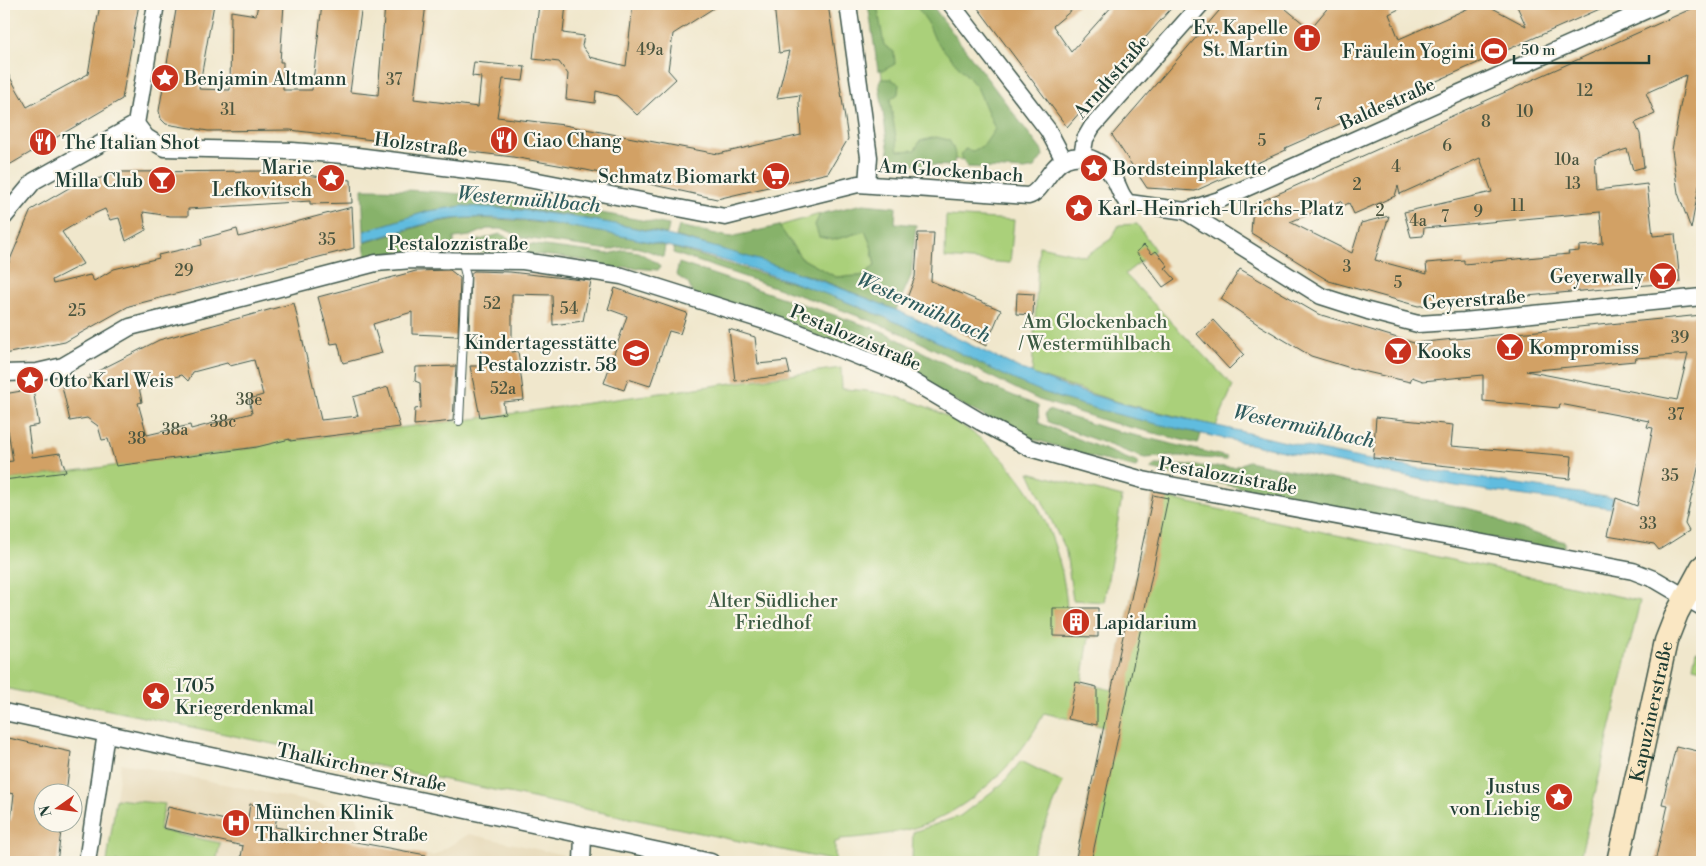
<svg xmlns="http://www.w3.org/2000/svg" width="1706" height="866" viewBox="0 0 1706 866" font-family="'Libre Bodoni',serif">
	<style>
		.built { fill: #e7daba }
		.green { fill: #aad07a; stroke: #648657 }
		.forest { fill: #87b26a; stroke: #53784f }
		.water { fill: #61bcdf; stroke: #407c8a }
		.building { fill: #d2a165; fill-rule: evenodd }
		.lines { fill: none; stroke-linecap: round; stroke-linejoin: round }
		.service-casing { stroke: #3e564b; stroke-width: 10 }
		.minor-casing { stroke: #3e564b; stroke-width: 19 }
		.secondary-casing { stroke: #3e564b; stroke-width: 25 }
		.service { stroke: #fff; stroke-width: 8 }
		.minor { stroke: #fff; stroke-width: 16 }
		.secondary { stroke: #fae7c3; stroke-width: 22 }
		.labels { text-anchor: middle; stroke-width: 4.5; stroke-linejoin: round; paint-order: stroke }
		.number-label { font-size: 16px; fill: #4c5640 }
		.poi-label { font-size: 19px; fill: #1f3d34; stroke: #fbf7ec; text-anchor: start }
		.street-label { font-size: 19px; fill: #1f3d34; stroke: #fbf7ec }
		.park-label { font-size: 19px; fill: #3b5a42; stroke: #fbf7ec }
		.water-label { font-size: 20px; font-style: italic; fill: #305d5f; stroke: #fbf7ec }
	</style>
	<rect width="100%" height="100%" fill="#fbf7ec"/>
	<filter id="ink" filterUnits="userSpaceOnUse"><feTurbulence type="fractalNoise" baseFrequency=".02" numOctaves="2"/><feDisplacementMap in="SourceGraphic" scale="10" xChannelSelector="R" yChannelSelector="G"/><feConvolveMatrix kernelMatrix="1 2 1 2 8 2 1 2 1" color-interpolation-filters="sRGB"/></filter>
	<filter id="wash" filterUnits="userSpaceOnUse"><feTurbulence type="fractalNoise" baseFrequency=".0096" numOctaves="4" result="noise"/><feDisplacementMap in="SourceGraphic" scale="20" xChannelSelector="R" yChannelSelector="G"/><feGaussianBlur stdDeviation="1.12" result="paint"/><feColorMatrix in="noise" values="0 0 0 0 0 0 0 0 0 0 0 0 0 0 0 0 0 1.4 0 .05"/><feComposite in="paint" operator="in"/></filter>
	<g filter="url(#wash)">
		<rect width="100%" height="100%" fill="#f0e7cc"/>
		<polygon class="built" points="121,763 355,811 366,844 433,856 469,834 563,855 563,862 107,862"/>
		<g class="green">
			<polygon points="871,4 923,4 1031,149 1019,162 894,157"/>
			<polygon points="820,214 815,225 833,240 865,231 871,245 875,266 861,276 836,277 801,258 779,226"/>
			<polygon points="946,216 1014,220 1010,263 945,258"/>
			<polygon points="1137,224 1155,250 1125,274 1233,386 1216,426 1115,401 1032,374 1039,246 1085,256 1111,239 1119,225"/>
			<path d="M841 368 842 389C966 393 1058 485 1067 608H1098V637H1089L1082 683 1112 690 1153 495 1640 601 1579 862H1075L1104 727 1044 713C1021 760 975 805 926 824 898 834 869 837 840 839L839 841 835 842V861L4 688V480L260 447 258 438 290 439 291 441 480 418Z"/>
			<polygon points="1029,472 1122,497 1104,602 1073,600 1066,552"/>
			<polygon points="1696,651 1702,652 1702,669 1693,667"/>
			<polygon points="1021,761 1063,782 1030,862 912,862 913,832 960,816 1003,783"/>
			<polygon points="116,799 165,804 159,830 220,843 216,862 107,862"/>
		</g>
		<g class="forest">
			<polygon points="868,4 877,4 884,45 894,52 895,64 884,70 878,70"/>
			<polygon points="915,4 931,4 1042,151 1043,156 1034,168 1025,170 967,167 961,155 965,149 973,151 984,145 995,129 977,87 935,40 928,23"/>
			<path d="M881 79H891L899 84 898 94 890 100 898 151 915 150 920 141 936 137 949 140C954 148 958 158 952 166L894 163 890 161 879 84Z"/>
			<path d="M362 189C465 189 568 207 669 225L667 234 567 215 510 208 463 206 429 211 364 231Z"/>
			<polygon points="863,204 896,207 895,223 916,225 911,276 896,310 819,279 676,236 679,226 730,237 779,226 801,258 836,277 861,276 875,266 871,245 865,231 833,240 819,237 815,225 820,214"/>
			<path d="M463 218C532 219 599 229 665 246L663 257C643 248 631 243 610 250L524 238 504 229H487L470 236 454 238V251L397 252 366 257 364 243 431 223Z"/>
			<path d="M500 234 519 243 609 254 625 250 638 252 657 263 660 267 658 270 625 267 616 271C569 251 513 255 463 252V245Z"/>
			<polygon points="674,248 817,290 901,324 1012,378 1060,398 1201,434 1198,444 1109,422 1039,400 897,331 834,307 673,253"/>
			<polygon points="679,263 882,331 985,384 1038,406 1039,423 1138,463 1136,468 1083,455 1018,434 934,390 693,294 688,283 676,275"/>
			<polygon points="1048,410 1108,429 1227,457 1226,460 1179,456 1144,458 1048,422 1045,415"/>
			<polygon points="1248,461 1484,512 1511,527 1565,542 1564,551 1453,531 1150,469 1155,465 1235,467"/>
		</g>
		<path class="water" d="M463 206C614 213 759 253 898 311 953 334 1005 365 1061 385 1118 405 1177 417 1235 430 1278 440 1321 451 1364 459 1447 474 1530 486 1613 498L1611 508C1559 500 1508 494 1456 486 1390 474 1325 460 1259 446 1193 432 1127 419 1063 399 1006 381 953 347 898 323 801 281 699 249 594 231 552 223 508 216 465 218 431 219 397 233 364 242V231L429 211Z"/>
		<g id="blocks">
			<g class="building">
				<polygon points="100,4 139,4 122,99 4,168 4,67 27,107 88,74"/>
				<polygon points="177,4 214,4 199,89 230,90 231,11 256,15 258,4 284,4 280,62 283,62 283,90 312,90 322,4 362,4 350,92 378,95 385,4 426,4 414,99 478,107 481,77 472,76 474,62 525,67 523,81 503,79 497,117 564,125 718,154 801,135 799,102 800,95 777,98 789,51 779,53 774,4 828,4 848,139 828,173 717,199 586,170 513,157 290,130 208,131 166,124 161,119 159,111"/>
				<polygon points="539,4 566,4 563,33 584,36 582,46 590,57 626,66 633,4 720,4 673,34 668,70 676,79 637,115 617,96 596,91 595,103 566,99 568,74 559,62 533,59"/>
				<polygon points="975,4 1079,4 1053,26 1071,52 1114,4 1175,4 1067,127"/>
				<polygon points="1225,4 1280,4 1310,29 1331,4 1409,4 1389,14 1399,39 1478,4 1485,4 1526,26 1516,4 1611,4 1285,148 1286,150 1195,191 1147,188 1112,135"/>
				<path d="M1702 4V170L1691 229 1678 193 1672 150 1686 75 1646 93 1655 114 1635 123 1640 134 1644 167 1633 170 1627 149 1595 159 1597 190 1647 184 1653 236 1675 234 1680 282 1418 306 1329 281 1251 233 1253 205ZM1480 158 1492 192 1404 212 1411 237 1423 236 1424 228 1600 212 1603 244 1579 246V251L1568 252 1569 254 1464 264V260L1426 263 1427 274 1375 260 1389 216 1361 223 1352 253 1290 222 1341 201 1343 206 1349 203 1354 214 1395 196 1398 186 1400 194Z"/>
				<polygon points="269,171 351,180 352,203 310,204 310,201 188,209 188,216 170,216 143,212 146,230 126,241 119,218 110,220 105,209 87,217 62,232 83,264 52,280 53,284 90,275 94,281 114,269 159,258 158,255 202,245 201,239 237,229 239,237 352,207 354,248 129,306 65,342 4,354 4,274 31,210 74,185 123,172"/>
				<polygon points="918,233 934,233 931,281 1001,310 986,346 957,330 960,322 907,298 915,277"/>
				<polygon points="1144,245 1152,254 1156,251 1168,266 1165,268 1175,279 1163,287 1136,252"/>
				<path d="M1240 269 1318 314 1414 343 1702 315V452L1685 524 1689 531 1659 550 1654 544 1607 536 1616 498 1637 506 1653 428 1647 427 1649 421 1560 404 1559 408 1483 401V375L1423 381 1412 377 1410 382 1354 369 1311 356 1259 325 1221 299ZM1688 354 1677 400 1526 371 1635 361 1636 358Z"/>
				<polygon points="450,270 460,278 458,336 412,334 412,312 373,324 382,353 343,363 338,343 331,344 318,297 416,271"/>
				<polygon points="474,271 510,272 591,281 583,321 553,325 552,295 512,294 512,352 518,351 524,400 503,402 505,413 480,417 470,366 484,366 477,335 469,336 471,273"/>
				<polygon points="615,288 687,313 680,334 669,331 650,386 628,379 624,390 604,383 627,316 608,309"/>
				<polygon points="1017,293 1034,294 1033,315 1016,314"/>
				<path d="M294 303 321 420 358 416 353 397 388 387 400 427 290 441V439L257 447 116 466 108 439 102 440 98 426 87 418 70 421 62 386 91 378 90 375 159 340ZM254 360 263 395 249 399 252 413 191 429 190 425 147 435 138 403 142 402 139 387 182 375 188 381 193 372 227 363 230 366Z"/>
				<polygon points="1213,320 1244,354 1229,369 1197,334"/>
				<polygon points="729,329 755,337 758,364 787,361 790,374 735,381"/>
				<polygon points="456,366 453,421 414,425 415,409 421,408 420,383 415,381 416,367"/>
				<polygon points="33,389 39,425 28,427 32,457 60,453 66,472 4,480 4,462 13,461 8,430 4,431 4,394"/>
				<polygon points="1376,417 1453,425 1451,446 1572,456 1570,479 1373,458"/>
				<polygon points="1153,495 1168,498 1121,723 1091,862 1075,862"/>
				<polygon points="1053,608 1098,608 1098,637 1053,636"/>
				<polygon points="1076,682 1097,687 1097,725 1068,719"/>
				<polygon points="4,737 71,752 66,794 42,794 42,824 62,824 57,862 4,862 4,822 11,820 14,794 4,792"/>
				<polygon points="1676,746 1702,752 1702,862 1655,862 1668,805 1662,804"/>
				<polygon points="250,804 278,809 275,827 426,855 425,862 240,862 243,846 163,828 168,807 247,825"/>
			</g>
		</g>
	</g>
	<g filter="url(#ink)">
		<use href="#blocks" fill-opacity="0" stroke="#3e564b" stroke-width="1"/>
		<g class="lines">
			<defs>
				<polyline id="service" points="459,421 466,276 462,260"/>
				<g id="minor">
					<polyline points="848,4 869,157 867,184"/>
					<polyline points="951,4 1048,130 1064,160"/>
					<path d="M136 124 146 137 164 148 292 151 357 156 507 175 725 217 858 184 1028 196C1043 192 1048 167 1066 159 1086 151 1106 163 1115 180 1120 189 1121 198 1129 203L1185 211 1321 296 1368 311 1418 324 1464 321 1702 297"/>
					<polyline points="136,124 156,4"/>
					<polyline points="1082,156 1085,139 1092,127 1201,4"/>
					<polyline points="1185,211 1219,200 1660,4"/>
					<polyline points="4,217 34,181 136,124"/>
					<polyline points="4,373 37,372 63,366 130,327 376,263 412,260 523,261 622,276 787,328 895,371 981,422 1030,448 1143,480 1633,571 1656,580 1702,607"/>
					<polyline points="4,712 711,862"/>
					<polyline points="87,862 106,733"/>
					<polyline points="582,862 583,836"/>
				</g>
				<g id="secondary">
					<path id="s1" d="M1618 862 1666 641 1677 613 1702 567"/>
				</g>
			</defs>
			<use href="#service" class="service-casing"/>
			<use href="#minor" class="minor-casing"/>
			<use href="#secondary" class="secondary-casing"/>
			<use href="#service" class="service"/>
			<use href="#minor" class="minor"/>
			<use href="#secondary" class="secondary"/>
		</g>
	</g>
	<defs>
		<symbol id="church-disc" viewBox="-11 -11 22 22"><circle r="9.5" fill="#c8321e" stroke="#fbf7ec"/><path d="M-1.2-6h2.4v3.5h3.3v2.4h-3.3V6h-2.4V-.1h-3.3v-2.4h3.3Z" fill="#fff"/></symbol>
		<symbol id="stadium-disc" viewBox="-11 -11 22 22"><circle r="9.5" fill="#c8321e" stroke="#fbf7ec"/><path d="M0-5a6.5 5 0 1 0 0 10a6.5 5 0 1 0 0-10ZM-3.5-1.8h7v3.6h-7Z" fill="#fff"/></symbol>
		<symbol id="sight-disc" viewBox="-11 -11 22 22"><circle r="9.5" fill="#c8321e" stroke="#fbf7ec"/><path d="M0-6L1.8-2.2L6-1.7L2.9 1.2L3.7 5.4L0 3.3L-3.7 5.4L-2.9 1.2L-6-1.7L-1.8-2.2Z" fill="#fff"/></symbol>
		<symbol id="restaurant-disc" viewBox="-11 -11 22 22"><circle r="9.5" fill="#c8321e" stroke="#fbf7ec"/><path d="M-5-6h1v4h1v-4h1v4h1v-4h1v5L-1.5 .5V6h-2V.5L-5-1ZM5-6V6H3V1.5H1.5Q1.5-4 5-6Z" fill="#fff"/></symbol>
		<symbol id="supermarket-disc" viewBox="-11 -11 22 22"><circle r="9.5" fill="#c8321e" stroke="#fbf7ec"/><path d="M-6-5.5h2.5l.6 2H6L4.5 2H-2.5L-4.4-4H-6ZM-1.5 3.2a1.3 1.3 0 1 0 .1 0ZM3 3.2a1.3 1.3 0 1 0 .1 0Z" fill="#fff"/></symbol>
		<symbol id="bar-disc" viewBox="-11 -11 22 22"><circle r="9.5" fill="#c8321e" stroke="#fbf7ec"/><path d="M-6-5H6L.8 .8V4.5H3.5V6h-7V4.5H-.8V.8Z" fill="#fff"/></symbol>
		<symbol id="school-disc" viewBox="-11 -11 22 22"><circle r="9.5" fill="#c8321e" stroke="#fbf7ec"/><path d="M0-5L7-2L0 1L-7-2ZM-4 1L0 2.5L4 1V4Q0 6-4 4Z" fill="#fff"/></symbol>
		<symbol id="building-disc" viewBox="-11 -11 22 22"><circle r="9.5" fill="#c8321e" stroke="#fbf7ec"/><path d="M-4-6H4V6H1V3H-1V6H-4ZM-2.5-4.3h1.7v1.8h-1.7ZM.8-4.3h1.7v1.8H.8ZM-2.5-1h1.7V.8h-1.7ZM.8-1h1.7V.8H.8Z" fill="#fff"/></symbol>
		<symbol id="hospital-disc" viewBox="-11 -11 22 22"><circle r="9.5" fill="#c8321e" stroke="#fbf7ec"/><path d="M-5-5h3v3.5h4V-5h3V5h-3V1.5h-4V5h-3Z" fill="#fff"/></symbol>
	</defs>
	<g fill-rule="evenodd">
		<use href="#church-disc" x="1291" y="22" width="32" height="32"/>
		<use href="#stadium-disc" x="1478" y="35" width="32" height="32"/>
		<use href="#sight-disc" x="149" y="62" width="32" height="32"/>
		<use href="#restaurant-disc" x="488" y="124" width="32" height="32"/>
		<use href="#restaurant-disc" x="27" y="126" width="32" height="32"/>
		<use href="#sight-disc" x="1078" y="152" width="32" height="32"/>
		<use href="#supermarket-disc" x="760" y="160" width="32" height="32"/>
		<use href="#sight-disc" x="315" y="162" width="32" height="32"/>
		<use href="#bar-disc" x="146" y="164" width="32" height="32"/>
		<use href="#sight-disc" x="1063" y="192" width="32" height="32"/>
		<use href="#bar-disc" x="1647" y="260" width="32" height="32"/>
		<use href="#bar-disc" x="1494" y="331" width="32" height="32"/>
		<use href="#bar-disc" x="1382" y="335" width="32" height="32"/>
		<use href="#school-disc" x="620" y="337" width="32" height="32"/>
		<use href="#sight-disc" x="14" y="364" width="32" height="32"/>
		<use href="#building-disc" x="1060" y="606" width="32" height="32"/>
		<use href="#sight-disc" x="140" y="680" width="32" height="32"/>
		<use href="#sight-disc" x="1543" y="781" width="32" height="32"/>
		<use href="#hospital-disc" x="220" y="807" width="32" height="32"/>
	</g>
	<g class="labels">
		<g class="number-label">
			<text x="650" y="55">49a</text>
			<text x="394" y="85">37</text>
			<text x="1585" y="96">12</text>
			<text x="1318" y="110">7</text>
			<text x="228" y="115">31</text>
			<text x="1525" y="117">10</text>
			<text x="1486" y="127">8</text>
			<text x="1262" y="146">5</text>
			<text x="1447" y="151">6</text>
			<text x="1567" y="165">10a</text>
			<text x="1396" y="172">4</text>
			<text x="1573" y="189">13</text>
			<text x="1357" y="190">2</text>
			<text x="1518" y="211">11</text>
			<text x="1380" y="216">2</text>
			<text x="1478" y="217">9</text>
			<text x="1445" y="222">7</text>
			<text x="1418" y="226">4a</text>
			<text x="327" y="245">35</text>
			<text x="1347" y="272">3</text>
			<text x="184" y="276">29</text>
			<text x="1398" y="288">5</text>
			<text x="492" y="309">52</text>
			<text x="569" y="314">54</text>
			<text x="77" y="316">25</text>
			<text x="1680" y="343">39</text>
			<text x="503" y="394">52a</text>
			<text x="249" y="405">38e</text>
			<text x="1676" y="420">37</text>
			<text x="223" y="427">38c</text>
			<text x="175" y="435">38a</text>
			<text x="137" y="444">38</text>
			<text x="1670" y="481">35</text>
			<text x="1648" y="529">33</text>
		</g>
		<g class="poi-label">
			<text x="1288" y="34" text-anchor="end">Ev. Kapelle<tspan x="1288" dy="22">St. Martin</tspan></text>
			<text x="1475" y="58" text-anchor="end">Fräulein Yogini</text>
			<text x="184" y="85">Benjamin Altmann</text>
			<text x="523" y="147">Ciao Chang</text>
			<text x="62" y="149">The Italian Shot</text>
			<text x="312" y="174" text-anchor="end">Marie<tspan x="312" dy="22">Lefkovitsch</tspan></text>
			<text x="1113" y="175">Bordsteinplakette</text>
			<text x="757" y="183" text-anchor="end">Schmatz Biomarkt</text>
			<text x="143" y="187" text-anchor="end">Milla Club</text>
			<text x="1098" y="215">Karl-Heinrich-Ulrichs-Platz</text>
			<text x="1644" y="283" text-anchor="end">Geyerwally</text>
			<text x="617" y="349" text-anchor="end">Kindertagesstätte<tspan x="617" dy="22">Pestalozzistr. 58</tspan></text>
			<text x="1529" y="354">Kompromiss</text>
			<text x="1417" y="358">Kooks</text>
			<text x="49" y="387">Otto Karl Weis</text>
			<text x="1095" y="629">Lapidarium</text>
			<text x="175" y="692">1705<tspan x="175" dy="22">Kriegerdenkmal</tspan></text>
			<text x="1540" y="793" text-anchor="end">Justus<tspan x="1540" dy="22">von Liebig</tspan></text>
			<text x="255" y="819">München Klinik<tspan x="255" dy="22">Thalkirchner Straße</tspan></text>
		</g>
		<g class="street-label">
			<text transform="translate(1111 76) rotate(-49)" y="7">Arndtstraße</text>
			<text transform="translate(1387 103) rotate(-24)" y="7">Baldestraße</text>
			<text transform="translate(421 144) rotate(7)" y="7">Holzstraße</text>
			<text transform="translate(951 170) rotate(4)" y="7">Am Glockenbach</text>
			<text x="458" y="250">Pestalozzistraße</text>
			<text transform="translate(1474 299) rotate(-4)" y="7">Geyerstraße</text>
			<text transform="translate(856 337) rotate(23)" y="7">Pestalozzistraße</text>
			<text transform="translate(1228 475) rotate(10)" y="7">Pestalozzistraße</text>
			<text dy="7" stroke="none"><textPath href="#s1" startOffset="154">Kapuzinerstraße</textPath></text>
			<text transform="translate(362 767) rotate(12)" y="7">Thalkirchner Straße</text>
		</g>
		<g class="park-label">
			<text x="1095" y="328">Am Glockenbach<tspan x="1095" dy="22">/ Westermühlbach</tspan></text>
			<text x="773" y="607">Alter Südlicher<tspan x="773" dy="22">Friedhof</tspan></text>
		</g>
		<g class="water-label">
			<text transform="translate(529 199) rotate(5)" y="7">Westermühlbach</text>
			<text transform="translate(924 307) rotate(24)" y="7">Westermühlbach</text>
			<text transform="translate(1304 426) rotate(12)" y="7">Westermühlbach</text>
		</g>
	</g>
	<rect width="1706" height="866" fill="none" stroke="#fbf7ec" stroke-width="20"/>
	<g transform="translate(58 808) rotate(256)"><circle r="24" fill="#fbf7ec" stroke="#a3ada2"/>
	<path d="M0-4L9 19L0 12L-9 19Z" fill="#c8321e"/>
	<text y="-8" font-size="14" font-weight="bold" text-anchor="middle" fill="#1f3d34">N</text>
	</g>
	<path d="M1514 55v8h135v-8" fill="none" stroke="#1f3d34" stroke-width="2.5"/>
	<text x="1521" y="55" font-size="15" fill="#1f3d34" stroke="#fbf7ec" stroke-width="4" paint-order="stroke">50 m</text>
</svg>
